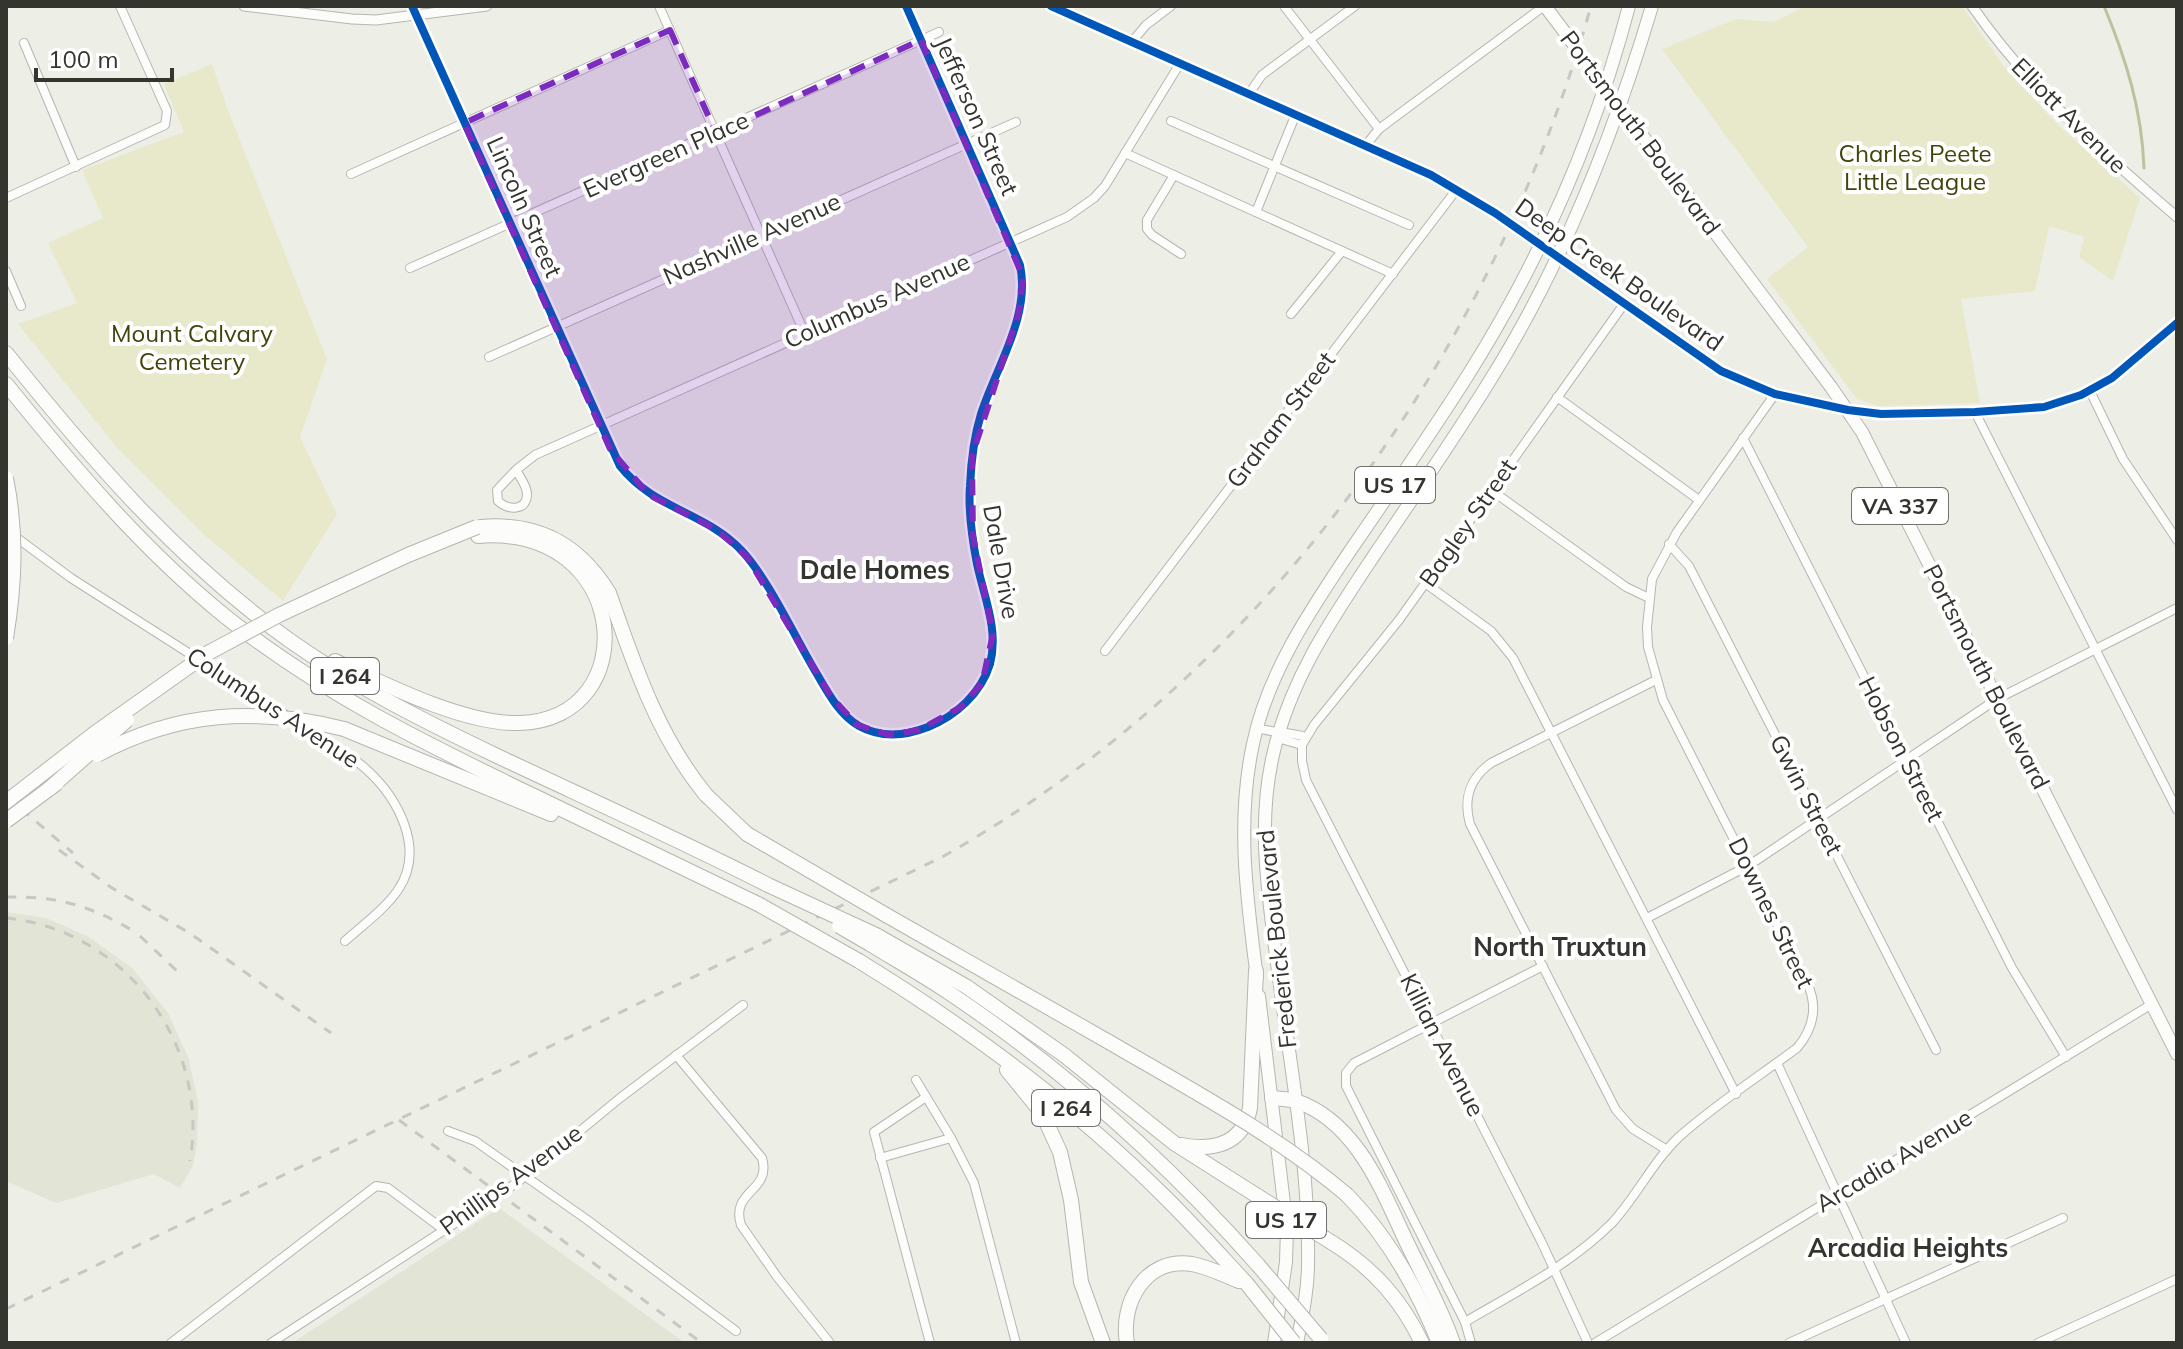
<svg xmlns="http://www.w3.org/2000/svg" width="2183" height="1349" viewBox="0 0 2183 1349" font-family="Mulish,sans-serif">
	<style>
		.built { fill: #e2e4d5 }
		.green { fill: #e7e9ca }
		.lines { fill: none; stroke-linecap: round; stroke-linejoin: round }
		.stream { stroke: #bfc19e; stroke-width: 3 }
		.minor-casing { stroke: #b5b6b0; stroke-width: 10 }
		.tertiary-casing { stroke: #b5b6b0; stroke-width: 11 }
		.primary-casing { stroke: #b5b6b0; stroke-width: 14 }
		.motorway-casing { stroke: #b5b6b0; stroke-width: 16 }
		.minor { stroke: #fcfcfb; stroke-width: 8 }
		.tertiary { stroke: #fcfcfb; stroke-width: 9 }
		.primary { stroke: #fcfcfb; stroke-width: 12 }
		.motorway { stroke: #fcfcfb; stroke-width: 14 }
		.rail { stroke: #c7c7c5; stroke-width: 3; stroke-dasharray: 10 10; stroke-linecap: butt }
		.motorway-bridge-casing { stroke: #b5b6b0; stroke-width: 16; stroke-linecap: butt }
		.motorway-bridge { stroke: #fcfcfb; stroke-width: 14 }
		.cycleway-casing { stroke: #fff; stroke-width: 13 }
		.cycleway { stroke: #0057b8; stroke-width: 8 }
		.marked { fill: #7b2cbf; fill-opacity: 0.2; stroke: #7b2cbf; stroke-width: 6; stroke-dasharray: 16 10; stroke-linejoin: round }
		.labels { text-anchor: middle; stroke-width: 8; stroke-linejoin: round; paint-order: stroke }
		.shield { fill: #fff; stroke: #72726e; stroke-width: 2 }
		.shield-label { font-size: 22px; font-weight: bold; fill: #353530 }
		.street-label { font-size: 24px; fill: #353530; stroke: #fff }
		.park-label { font-size: 24px; fill: #43440a; stroke: #fff }
		.neighbourhood-label { font-size: 26px; font-weight: bold; fill: #353530; stroke: #fff }
	</style>
	<rect width="100%" height="100%" fill="#edeee6"/>
	<g class="built">
		<polygon points="6,912 46,918 87,936 132,968 168,1013 188,1057 198,1101 197,1144 193,1165 180,1188 154,1174 56,1203 6,1181"/>
		<polygon points="499,1208 685,1343 292,1343"/>
	</g>
	<g class="green">
		<polygon points="1806,6 1962,6 2005,68 2057,124 2140,198 2113,281 2079,257 2084,237 2049,226 2035,291 1961,299 1980,403 1879,406 1857,399 1767,279 1808,247 1662,49 1736,19 1773,22"/>
		<polygon points="212,64 229,113 327,359 300,437 337,514 283,601 202,533 118,449 18,324 77,303 48,243 103,218 82,170 184,132 164,84"/>
	</g>
	<g class="lines">
		<path class="stream" d="M2104 6C2126 59 2142 110 2144 168"/>
		<defs>
			<g id="minor">
				<polyline points="659,6 805,334"/>
				<polyline points="1284,6 1379,129"/>
				<path d="M417 16 620 466C655 510 706 512 742 551 768 579 794 635 814 669 826 689 838 714 859 726 881 738 905 736 928 727 956 716 981 693 990 664 999 630 984 597 977 564 972 538 968 511 970 486 971 462 974 437 981 414 996 367 1031 316 1020 265L906 6"/>
				<polyline points="24,43 76,167"/>
				<polyline points="1131,43 1146,25 1171,6"/>
				<polyline points="1248,95 1262,75 1355,6"/>
				<polyline points="1171,121 1409,225"/>
				<polyline points="1365,146 1379,129 1544,6"/>
				<polyline points="1125,153 1393,274"/>
				<polyline points="351,174 670,30"/>
				<polyline points="1174,175 1147,220 1147,229 1152,235 1181,254"/>
				<polyline points="6,198 165,125 167,111 120,6"/>
				<polyline points="1256,212 1295,116"/>
				<polyline points="410,268 939,32"/>
				<polyline points="6,271 21,306"/>
				<polyline points="1291,314 1342,251"/>
				<polyline points="489,357 1016,122"/>
				<polyline points="2090,391 2123,459 2177,540"/>
				<polyline points="1557,397 1699,500"/>
				<polyline points="1975,412 2177,810"/>
				<polyline points="1743,438 2012,968 2066,1057"/>
				<path d="M516 470C520 477 527 486 527 494 527 512 507 510 498 501L497 490 516 470 535 455 1067 217 1094 198 1105 186 1179 65"/>
				<polyline points="1491,490 1626,587 1649,598"/>
				<polyline points="13,535 71,578 289,717"/>
				<polyline points="1669,544 1689,566 1936,1050"/>
				<polyline points="1425,583 1491,631 1513,658 1736,1094"/>
				<polyline points="1105,651 1457,189"/>
				<path d="M1656 680 1491 763C1470 778 1463 799 1470 824L1616 1110 1633 1129 1667 1150"/>
				<path d="M300 724C322 739 347 752 366 769 398 798 426 849 398 890 385 909 363 925 345 941"/>
				<path d="M1257 728C1274 733 1289 732 1306 737"/>
				<polyline points="1279,734 1281,739 1302,745"/>
				<polyline points="1647,918 1748,866 1997,699 2177,608"/>
				<path d="M676 1055 762 1158C772 1192 730 1190 741 1225L778 1278 830 1343"/>
				<polyline points="1777,1063 1906,1343"/>
				<polyline points="916,1080 951,1138 974,1183 1016,1343"/>
				<polyline points="926,1097 874,1132 930,1343"/>
				<polyline points="448,1131 475,1141 586,1219 736,1331"/>
				<polyline points="880,1158 951,1138"/>
				<path d="M1465 1322C1516 1292 1570 1265 1612 1223 1637 1196 1653 1161 1680 1136 1716 1104 1758 1077 1797 1048 1813 1029 1818 1008 1808 985L1663 700 1648 647 1647 627 1652 579 1677 532 1775 394"/>
				<polyline points="171,1343 376,1186 388,1188 444,1230"/>
				<polyline points="271,1343 518,1182 620,1098 743,1005"/>
				<polyline points="1471,1343 1465,1322 1346,1086 1346,1073 1354,1063 1543,966"/>
				<polyline points="1588,1343 1542,1243 1306,780 1302,761 1302,745 1314,725 1399,620 1624,304"/>
				<polyline points="1595,1343 2152,1004"/>
				<polyline points="1789,1343 2063,1218"/>
				<polyline points="2038,1343 2177,1279"/>
			</g>
			<g id="tertiary">
				<polyline points="244,6 352,19 376,20 487,6"/>
				<polyline points="1051,6 1431,175 1495,213 1721,371 1775,394 1848,410 1881,414 1975,412 2044,407 2081,395 2112,378 2177,323"/>
				<path d="M1972 6C2029 88 2101 152 2177 217"/>
			</g>
			<g id="primary">
				<polyline points="1545,6 1831,387 1862,432 2177,1054"/>
				<path d="M1257 978C1247 900 1236 822 1253 744 1268 672 1310 611 1350 551 1390 493 1430 435 1468 375 1539 262 1595 136 1629 6"/>
				<polyline points="1259,996 1287,1228 1286,1262 1274,1343"/>
				<path d="M1297 1343C1302 1317 1308 1291 1308 1264 1310 1167 1289 1060 1277 963 1268 894 1257 824 1273 755 1290 680 1331 620 1373 557 1412 499 1452 442 1489 382 1562 266 1613 137 1652 6"/>
			</g>
			<g id="motorway">
				<path d="M6 353C91 459 178 560 289 640 354 686 424 721 495 755 586 798 678 839 768 885"/>
				<path d="M6 384C74 468 142 549 226 617 320 692 426 744 534 796 609 832 684 868 758 904"/>
				<path d="M481 527C538 522 579 544 609 593 634 664 657 735 706 795"/>
				<path d="M335 661C384 684 465 725 520 723 646 719 631 523 478 536"/>
				<polyline points="344,729 551,814"/>
				<polyline points="886,915 1109,1042"/>
				<polyline points="876,935 967,987 1064,1055 1174,1143 1259,1197"/>
				<path d="M870 944C896 960 923 975 948 992 1062 1068 1167 1162 1258 1265"/>
				<path d="M859 961C970 1029 1076 1108 1168 1200 1195 1227 1221 1256 1247 1284"/>
				<polyline points="1007,1070 1042,1113 1060,1152 1071,1200 1081,1282 1103,1343"/>
				<path d="M1272 1098C1279 1099 1289 1099 1296 1101 1357 1122 1382 1190 1407 1243 1423 1276 1441 1308 1453 1343"/>
				<path d="M1181 1145C1213 1151 1243 1145 1250 1108L1256 971"/>
				<path d="M1347 1195C1388 1237 1417 1288 1439 1343"/>
				<path d="M1331 1242C1373 1268 1401 1299 1422 1343"/>
				<path d="M1127 1343C1120 1303 1145 1257 1192 1264 1208 1267 1224 1275 1239 1281"/>
			</g>
		</defs>
		<use href="#minor" class="minor-casing"/>
		<use href="#tertiary" class="tertiary-casing"/>
		<use href="#primary" class="primary-casing"/>
		<use href="#motorway" class="motorway-casing"/>
		<use href="#minor" class="minor"/>
		<use href="#tertiary" class="tertiary"/>
		<use href="#primary" class="primary"/>
		<use href="#motorway" class="motorway"/>
		<g class="rail">
			<polyline points="6,796 73,853"/>
			<polyline points="59,850 112,888 191,934 331,1033"/>
			<path d="M6 897C60 896 91 906 137 933"/>
			<path d="M6 918C125 930 210 1044 190 1161"/>
			<polyline points="140,936 178,972"/>
			<polyline points="399,1120 702,1343"/>
			<path d="M6 1309 942 857C1262 677 1492 357 1591 6"/>
		</g>
		<defs>
			<g id="motorway-bridge">
				<path d="M6 478C17 533 15 583 6 638"/>
				<path d="M97 755C178 711 256 707 344 729"/>
				<polyline points="49,789 127,720"/>
				<polyline points="706,795 747,834 886,915"/>
				<polyline points="6,802 95,733 208,653 279,615 408,555 477,527"/>
				<polyline points="6,821 57,783"/>
				<polyline points="768,885 876,935"/>
				<polyline points="758,904 859,961"/>
				<polyline points="839,926 870,944"/>
				<path d="M1109 1042C1191 1090 1275 1134 1347 1195"/>
				<polyline points="1259,1197 1331,1242"/>
				<polyline points="1258,1265 1321,1339"/>
				<polyline points="1247,1284 1294,1343"/>
			</g>
		</defs>
		<use href="#motorway-bridge" class="motorway-bridge-casing"/>
		<use href="#motorway-bridge" class="motorway-bridge"/>
		<defs>
			<g id="cycleway">
				<path d="M412 6 620 466C655 510 706 512 742 551 768 579 794 635 814 669 826 689 838 714 859 726 881 738 905 736 928 727 956 716 981 693 990 664 999 630 984 597 977 564 972 538 968 511 970 486 971 462 974 437 981 414 996 367 1031 316 1020 265L906 6"/>
				<polyline points="1051,6 1431,175 1495,213 1721,371 1775,394 1848,410 1881,414 1975,412 2044,407 2081,395 2112,378 2177,323"/>
			</g>
		</defs>
		<use href="#cycleway" class="cycleway-casing"/>
		<use href="#cycleway" class="cycleway"/>
	</g>
	<path class="marked" d="M670 30 716 133 921 40 1023 277 1019 312 972 456 973 536 993 634 982 683 961 707 919 730 889 735 857 725 830 695 747 557 717 530 649 495 610 449 464 123Z"/>
	<g class="labels">
		<g class="shield">
			<rect x="1355" y="467" width="80" height="36" rx="6"/>
			<rect x="1852" y="488" width="96" height="36" rx="6"/>
			<rect x="311" y="658" width="68" height="36" rx="6"/>
			<rect x="1032" y="1090" width="68" height="36" rx="6"/>
			<rect x="1246" y="1202" width="80" height="36" rx="6"/>
		</g>
		<g class="shield-label">
			<text x="1395" y="493">US 17</text>
			<text x="1900" y="514">VA 337</text>
			<text x="345" y="684">I 264</text>
			<text x="1066" y="1116">I 264</text>
			<text x="1286" y="1228">US 17</text>
		</g>
		<g class="street-label">
			<text transform="translate(976 116) rotate(66)" y="8">Jefferson Street</text>
			<text transform="translate(2069 116) rotate(45)" y="8">Elliott Avenue</text>
			<text transform="translate(1640 133) rotate(53)" y="8">Portsmouth Boulevard</text>
			<text transform="translate(666 155) rotate(-24)" y="8">Evergreen Place</text>
			<text transform="translate(524 207) rotate(66)" y="8">Lincoln Street</text>
			<text transform="translate(752 239) rotate(-24)" y="8">Nashville Avenue</text>
			<text transform="translate(1619 275) rotate(35)" y="8">Deep Creek Boulevard</text>
			<text transform="translate(877 301) rotate(-24)" y="8">Columbus Avenue</text>
			<text transform="translate(1281 420) rotate(-53)" y="8">Graham Street</text>
			<text transform="translate(1468 523) rotate(-55)" y="8">Bagley Street</text>
			<text transform="translate(1001 562) rotate(80)" y="8">Dale Drive</text>
			<text transform="translate(1986 677) rotate(63)" y="8">Portsmouth Boulevard</text>
			<text transform="translate(273 708) rotate(33)" y="8">Columbus Avenue</text>
			<text transform="translate(1901 749) rotate(63)" y="8">Hobson Street</text>
			<text transform="translate(1806 795) rotate(63)" y="8">Gwin Street</text>
			<text transform="translate(1771 913) rotate(64)" y="8">Downes Street</text>
			<text transform="translate(1277 939) rotate(-96)" y="8">Frederick Boulevard</text>
			<text transform="translate(1442 1045) rotate(63)" y="8">Killian Avenue</text>
			<text transform="translate(1894 1161) rotate(-31)" y="8">Arcadia Avenue</text>
			<text transform="translate(511 1180) rotate(-36)" y="8">Phillips Avenue</text>
		</g>
		<g class="park-label">
			<text x="1915" y="162">Charles Peete<tspan x="1915" dy="28">Little League</tspan></text>
			<text x="192" y="342">Mount Calvary<tspan x="192" dy="28">Cemetery</tspan></text>
		</g>
		<g class="neighbourhood-label">
			<text x="875" y="579">Dale Homes</text>
			<text x="1560" y="956">North Truxtun</text>
			<text x="1908" y="1257">Arcadia Heights</text>
		</g>
	</g>
	<rect width="2183" height="1349" fill="none" stroke="#353530" stroke-width="16"/>
	<path d="M36 68v12h136v-12" fill="none" stroke="#353530" stroke-width="4"/>
	<text x="48" y="68" font-size="24" fill="#353530" stroke="#ffffff" stroke-width="6" paint-order="stroke">100 m</text>
</svg>
